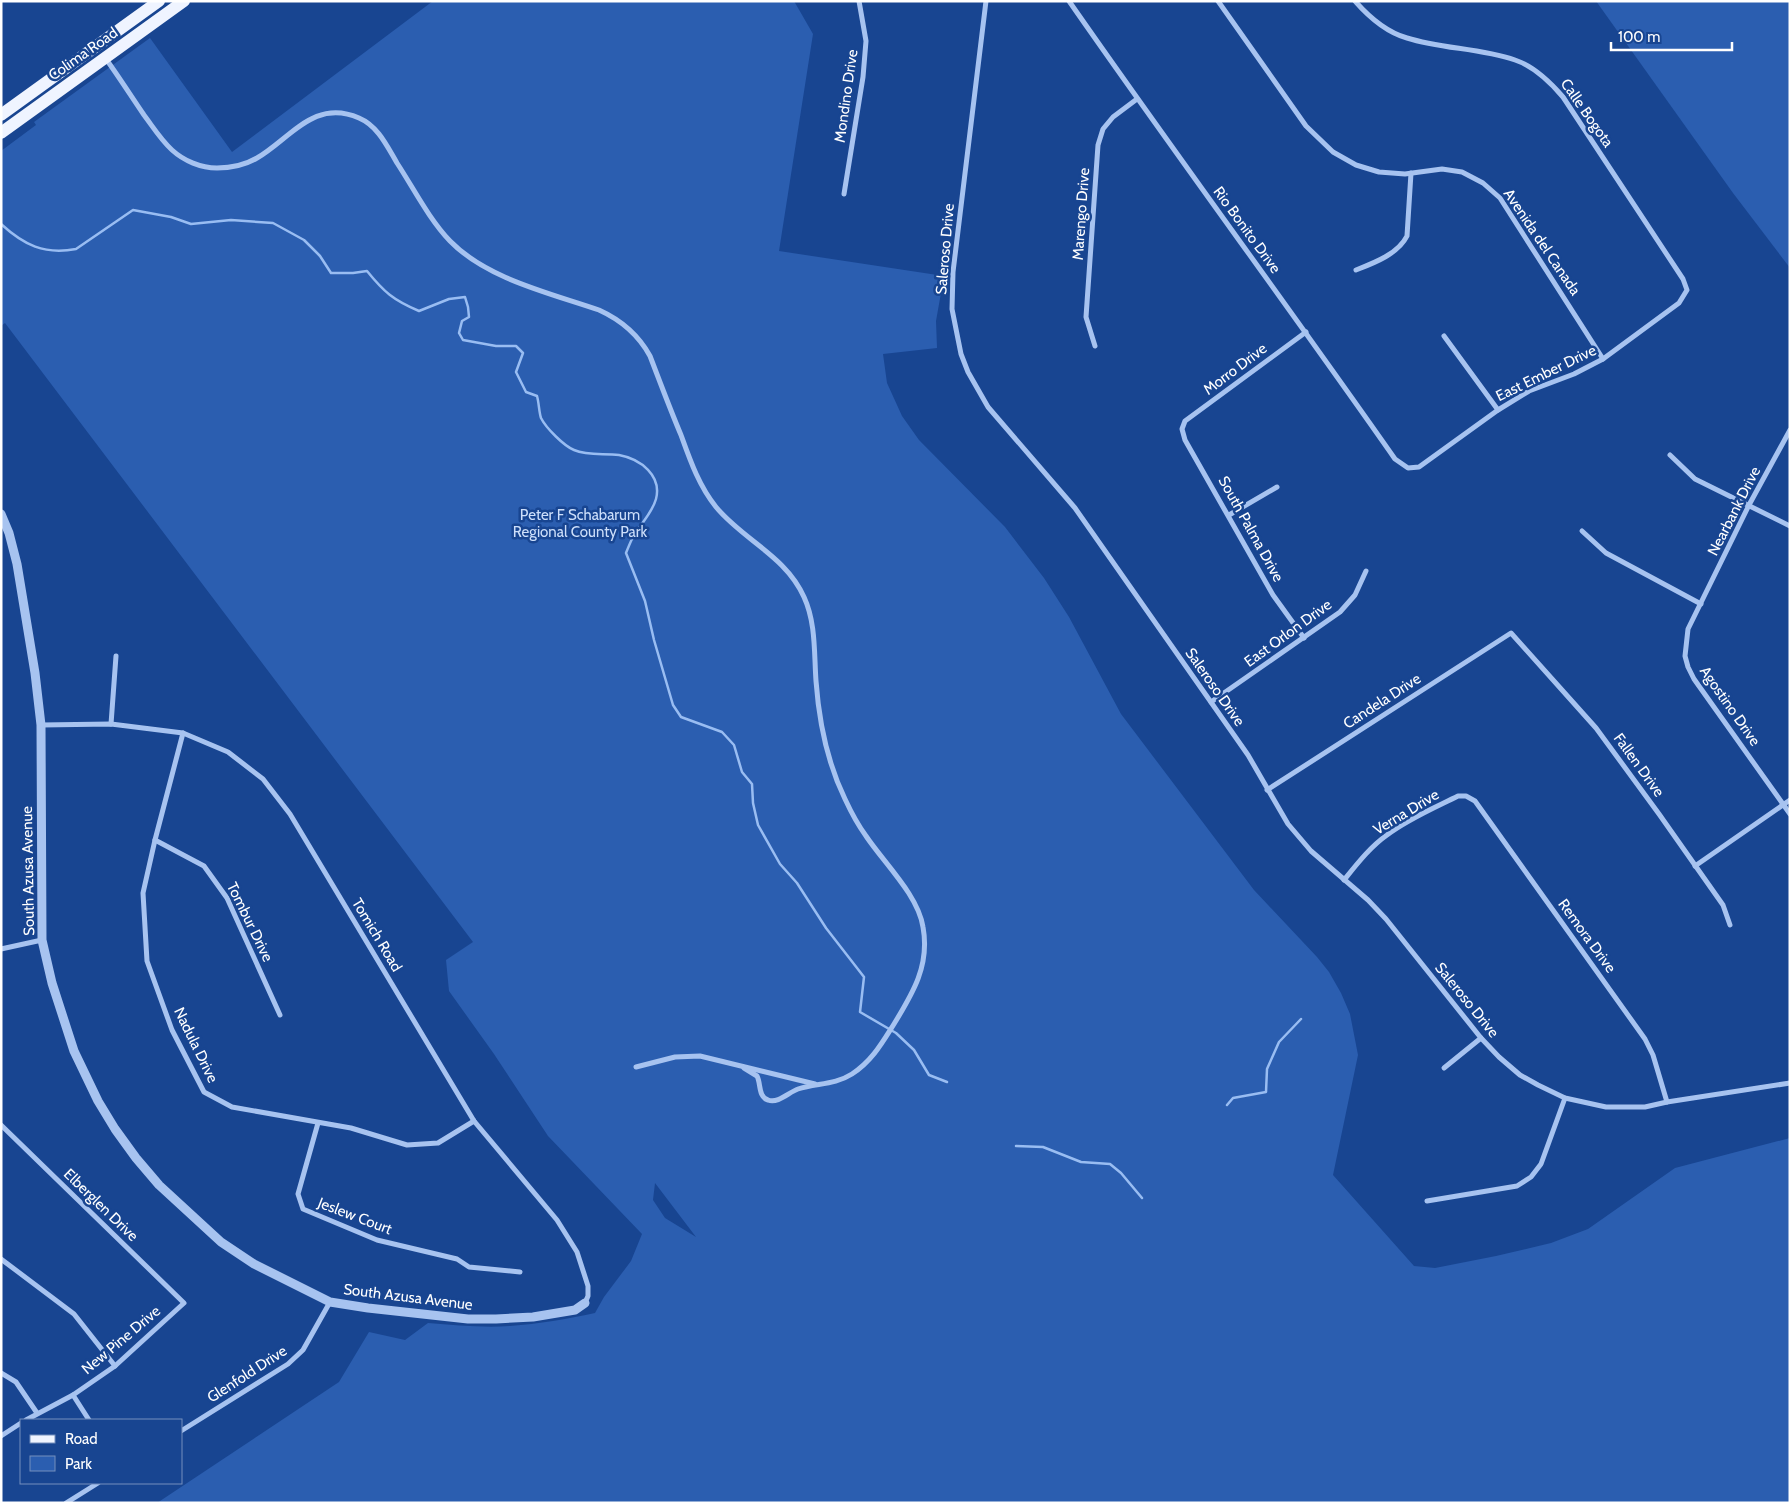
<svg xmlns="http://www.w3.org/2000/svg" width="1791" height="1504" viewBox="0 0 1791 1504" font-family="Cabin,sans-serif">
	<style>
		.green { fill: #2b5eb0; fill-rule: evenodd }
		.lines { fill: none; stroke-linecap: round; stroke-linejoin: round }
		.stream { stroke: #99bdf2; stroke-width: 2.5 }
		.minor { stroke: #a7c3f0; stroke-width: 5 }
		.tertiary { stroke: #a7c3f0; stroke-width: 9 }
		.primary { stroke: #eff4ff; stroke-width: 12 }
		.labels { text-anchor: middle; stroke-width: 5; stroke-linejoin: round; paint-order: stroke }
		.street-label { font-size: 15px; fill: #fff; stroke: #184591 }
		.park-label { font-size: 15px; fill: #cddffb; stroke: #184591 }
	</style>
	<rect width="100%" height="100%" fill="#184591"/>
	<g class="green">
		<path d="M433 1H794L813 34 779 251 944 276 936 321 937 348 883 354 887 383 902 416 919 440 1005 527 1044 578 1069 617 1121 714 1254 890 1317 957 1329 972 1341 993 1350 1014 1358 1055 1333 1175 1414 1266 1435 1268 1496 1256 1551 1243 1588 1229 1675 1168 1790 1138V1503H157L339 1382 369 1332 405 1340 428 1323C455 1325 483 1328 510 1326 539 1324 567 1319 595 1313L604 1297 631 1261 642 1234 548 1136 494 1054 449 991 446 960 473 942 5 323 1 326V151L36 125 34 122 150 38 232 152ZM655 1183 696 1237 665 1218 653 1200Z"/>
		<polygon points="1596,1 1790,1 1790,268 1733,193"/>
	</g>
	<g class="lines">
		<g class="stream">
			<path d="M1 224C24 245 44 255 76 249L133 210 171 217 191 224 231 220 273 223 304 240 320 256 331 273H353L367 271C384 292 393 300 419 311L449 299 465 297 468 307 469 317 462 321 459 333 463 340 496 346H516L523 353 516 372 526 392 537 396C539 403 539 412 541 418 546 428 564 446 574 450 588 456 604 453 619 455 641 459 662 476 656 499 652 514 639 525 632 539 630 543 628 548 626 553L645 601 654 640 673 705 681 717 722 732 734 745 742 772 752 784 753 803 758 825 780 864 797 883 826 928 864 977 860 1012 896 1033 914 1050 929 1075 947 1082"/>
			<polyline points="1227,1105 1233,1098 1266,1092 1267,1069 1279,1042 1301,1019"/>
			<polyline points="1016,1146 1043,1147 1081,1162 1110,1164 1121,1173 1142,1198"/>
		</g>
		<g class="minor">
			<polyline points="986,1 953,272 952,309 961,354 968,372 988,407 1075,508 1248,755 1288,824 1311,851 1368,900 1386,919 1481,1038 1499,1057 1520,1075 1538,1085 1565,1098 1606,1107 1645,1107 1667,1102 1790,1083"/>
			<path d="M1069 1C1176 155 1288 306 1395 459L1408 468 1419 467 1498 410 1529 391 1574 374 1603 359 1679 303 1687 290 1683 279 1563 97C1551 83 1533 66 1515 60 1480 48 1442 49 1407 38 1386 32 1369 17 1355 1"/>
			<polyline points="1218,1 1306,126 1333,152 1356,165 1379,172 1405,174 1442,169 1462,172 1483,183 1500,198 1603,359"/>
			<path d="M106 59C119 77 131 96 144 115 153 127 161 140 172 150 184 161 201 168 217 168 230 168 245 165 257 158 290 139 314 98 359 118 378 126 387 146 397 163 414 189 429 219 450 241 487 279 550 293 599 310 621 320 638 334 650 356 660 382 670 409 681 435 690 460 699 486 716 507 743 540 786 556 804 597 816 623 814 653 816 681 819 722 827 762 845 799 851 812 858 825 866 836 884 863 918 895 923 927 930 965 913 993 894 1024 882 1043 872 1061 852 1074 835 1085 816 1083 798 1089 789 1092 778 1104 768 1100 758 1097 761 1083 757 1076L744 1068"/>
			<polyline points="844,194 863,77 866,41 859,1"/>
			<path d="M1356 270C1374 263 1398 254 1407 236L1411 173"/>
			<polyline points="1444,336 1498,410"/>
			<polyline points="1095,346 1086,317 1098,145 1103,129 1113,117 1137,99"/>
			<polyline points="1790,430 1749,505 1688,629 1685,656 1688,667 1694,679 1790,814"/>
			<polyline points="1670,455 1695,479 1790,526"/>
			<polyline points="1229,515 1277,487"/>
			<polyline points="1582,531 1606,553 1701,604"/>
			<polyline points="1304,638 1273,595 1185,440 1182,429 1185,421 1306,332"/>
			<polyline points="1211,702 1340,612 1355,595 1366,571"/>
			<polyline points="111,724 116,656"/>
			<polyline points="41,725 111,724 183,733 228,752 263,779 290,814 474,1121 557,1220 577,1252 588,1286 588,1296 585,1303"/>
			<polyline points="183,733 155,840 143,893 147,961 172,1030 204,1092 232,1107 351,1128 407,1145 438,1143 474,1121"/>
			<polyline points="1267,790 1511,633 1596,728 1659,814 1723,905 1730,925"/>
			<polyline points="155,840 204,866 227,898 280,1015"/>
			<polyline points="1695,866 1790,800"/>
			<path d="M1344 880C1357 864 1370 847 1387 835 1408 819 1434 808 1458 796H1466L1475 801 1645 1039 1653 1055 1667 1102"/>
			<polyline points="1,949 42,940"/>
			<polyline points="636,1067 675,1057 700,1056 815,1084"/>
			<polyline points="1444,1068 1481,1038"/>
			<polyline points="318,1123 298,1194 303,1209 377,1240 457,1259 469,1267 520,1272"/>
			<polyline points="1,1125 184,1303 115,1366 73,1395 26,1420"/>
			<polyline points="1427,1201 1517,1186 1531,1177 1541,1164 1565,1098"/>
			<polyline points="1,1259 74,1314 115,1366"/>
			<polyline points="1,1373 16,1382 37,1413"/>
			<polyline points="73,1395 89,1420"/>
			<polyline points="181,1431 288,1364 303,1350 330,1302"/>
			<polyline points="1,1436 21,1423"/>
			<polyline points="66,1503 98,1483"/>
		</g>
		<polyline class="tertiary" points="1,514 9,533 17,564 35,673 41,725 42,940 52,983 74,1051 98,1101 115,1129 136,1158 159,1185 221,1242 254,1264 330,1302 368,1308 468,1319 496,1319 533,1317 575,1310 585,1303"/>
		<g class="primary">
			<polyline points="1,115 159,1"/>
			<polyline points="1,133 184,1"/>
		</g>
	</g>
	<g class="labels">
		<g class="street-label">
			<text transform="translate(83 54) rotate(-35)" y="5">Colima Road</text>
			<text transform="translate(846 96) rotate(-82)" y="5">Mondino Drive</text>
			<text transform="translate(1587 113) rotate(55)" y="5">Calle Bogota</text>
			<text transform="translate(1081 214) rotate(-86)" y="5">Marengo Drive</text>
			<text transform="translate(1247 230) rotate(54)" y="5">Rio Bonito Drive</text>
			<text transform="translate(1542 242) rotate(56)" y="5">Avenida del Canada</text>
			<text transform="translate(945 249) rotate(-85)" y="5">Saleroso Drive</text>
			<text transform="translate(1235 369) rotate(-37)" y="5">Morro Drive</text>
			<text transform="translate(1546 373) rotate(-26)" y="5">East Ember Drive</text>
			<text transform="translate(1734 511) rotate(-63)" y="5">Nearbank Drive</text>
			<text transform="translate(1251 529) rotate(61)" y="5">South Palma Drive</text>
			<text transform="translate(1288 633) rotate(-36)" y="5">East Orlon Drive</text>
			<text transform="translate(1215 687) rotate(55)" y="5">Saleroso Drive</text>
			<text transform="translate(1382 701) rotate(-33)" y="5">Candela Drive</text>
			<text transform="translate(1730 706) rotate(55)" y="5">Agostino Drive</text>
			<text transform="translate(1639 765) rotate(54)" y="5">Fallen Drive</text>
			<text transform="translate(1406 812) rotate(-31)" y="5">Verna Drive</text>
			<text transform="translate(28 871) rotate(-91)" y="5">South Azusa Avenue</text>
			<text transform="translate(250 922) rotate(64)" y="5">Tombur Drive</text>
			<text transform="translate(377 935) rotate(59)" y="5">Tomich Road</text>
			<text transform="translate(1587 936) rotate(54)" y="5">Remora Drive</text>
			<text transform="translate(1467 1000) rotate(51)" y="5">Saleroso Drive</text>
			<text transform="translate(196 1045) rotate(64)" y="5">Nadula Drive</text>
			<text transform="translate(101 1205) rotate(44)" y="5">Elberglen Drive</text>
			<text transform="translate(355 1216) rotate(21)" y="5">Jeslew Court</text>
			<text transform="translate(408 1297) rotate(7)" y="5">South Azusa Avenue</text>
			<text transform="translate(121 1340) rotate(-40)" y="5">New Pine Drive</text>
			<text transform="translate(247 1374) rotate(-33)" y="5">Glenfold Drive</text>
		</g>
		<g class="park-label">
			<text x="580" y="520">Peter F Schabarum<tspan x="580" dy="17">Regional County Park</tspan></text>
		</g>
	</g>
	<rect width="1791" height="1504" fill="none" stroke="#ffffff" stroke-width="5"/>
	<rect x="20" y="1419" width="162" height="65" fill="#184591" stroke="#748fbd"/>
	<rect x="30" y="1435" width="25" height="8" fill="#eff4ff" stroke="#748fbd"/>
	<text x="65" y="1444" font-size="15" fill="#ffffff">Road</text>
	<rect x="30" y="1456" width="25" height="15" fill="#2b5eb0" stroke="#748fbd"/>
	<text x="65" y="1469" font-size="15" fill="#ffffff">Park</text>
	<path d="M1611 42v8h121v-8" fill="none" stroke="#ffffff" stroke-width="2.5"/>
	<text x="1618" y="42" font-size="15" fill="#ffffff" stroke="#184591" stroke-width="4" paint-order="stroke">100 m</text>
</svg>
